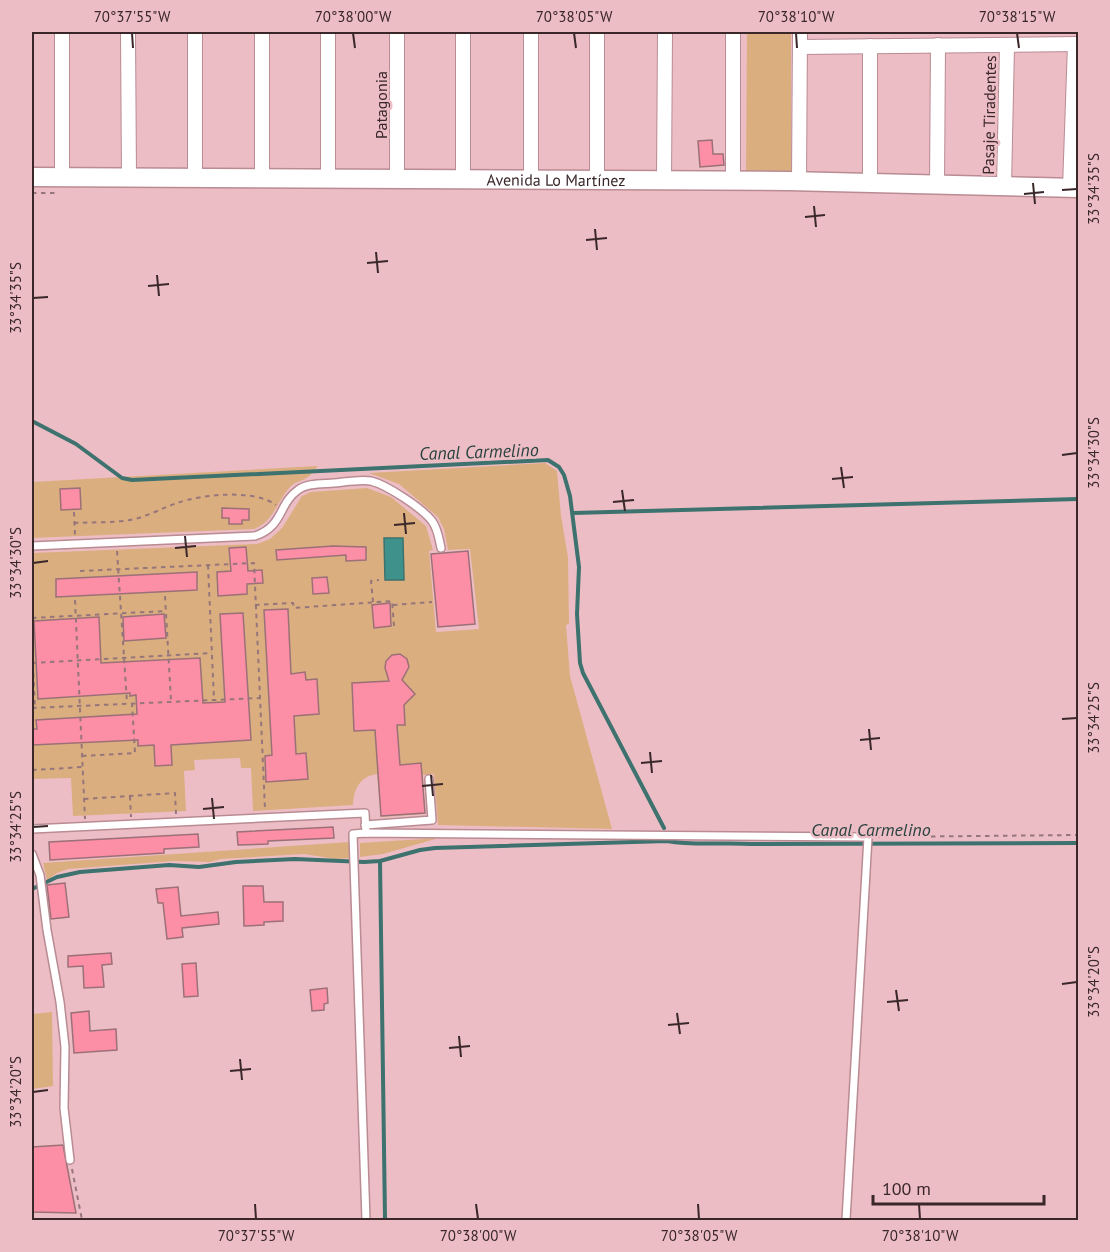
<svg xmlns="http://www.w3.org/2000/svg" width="1110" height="1252" viewBox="0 0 1110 1252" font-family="'PT Sans',sans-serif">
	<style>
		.green { fill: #dbae7f }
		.water { fill: #3f928b; stroke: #3d726e; stroke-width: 1.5 }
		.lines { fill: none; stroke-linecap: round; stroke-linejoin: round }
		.stream { stroke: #3d726e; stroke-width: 4 }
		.building { fill: #fc8ea5; stroke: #9c7078; stroke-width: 1.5 }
		.lane-casing { stroke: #b98b93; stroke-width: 10 }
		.street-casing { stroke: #b98b93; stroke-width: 16 }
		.secondary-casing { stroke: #b98b93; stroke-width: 21 }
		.path { stroke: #97767b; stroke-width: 2; stroke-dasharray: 4.5 4.5; stroke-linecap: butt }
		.lane { stroke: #fff; stroke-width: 7 }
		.street { stroke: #fff; stroke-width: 14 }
		.secondary { stroke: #fff; stroke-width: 18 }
		.ticks { fill: none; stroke: #39272a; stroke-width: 2 }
		.labels { text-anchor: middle; stroke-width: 5; stroke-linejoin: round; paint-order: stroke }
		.street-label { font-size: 16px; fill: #39272a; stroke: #edbdc5 }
		.water-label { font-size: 18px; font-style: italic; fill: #27423f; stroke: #edbdc5 }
		.neatline { fill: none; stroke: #39272a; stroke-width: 2 }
		.ticks-label { font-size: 15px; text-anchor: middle; fill: #39272a }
	</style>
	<rect width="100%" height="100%" fill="#edbdc5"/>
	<g class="green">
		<polygon points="747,32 791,32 791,173 746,173"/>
		<path d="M545 463 557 471 561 516 568 557 569 624 566 625 570 676 612 829 438 825 434 774 423 775 425 814 381 817 377 774C359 777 354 789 353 805L253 811 251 768H241L240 758 194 760 195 770 184 771 186 811 73 816 71 778 32 779V553L257 544 270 539 282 528 302 496 311 492 367 488 391 497 426 526 433 550 429 551 436 632 479 629 470 549 448 550 444 529 438 517 399 484 369 473Z"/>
		<path d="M318 466C315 469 312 474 308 477 303 481 296 481 291 486 277 500 274 522 254 529L32 538V482Z"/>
		<polygon points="439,838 383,854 360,857 360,843"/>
		<polygon points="350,842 351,858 335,859 304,854 221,859 210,862 174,861 68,869 57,873 47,880 43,863"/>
		<polygon points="52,1012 53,1086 32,1089 32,1014"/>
	</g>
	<polygon class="water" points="384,538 403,538 404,580 385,580"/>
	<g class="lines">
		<g class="stream">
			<polyline points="32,421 76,444 122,478 132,480 548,460 559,467 564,475 570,496 579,567 577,614 580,663 583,673 664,828"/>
			<polyline points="573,513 1078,499"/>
			<polyline points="380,861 385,1219"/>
			<path d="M32 889 57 877 80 872 169 865 199 867 236 862 295 859 364 862 380 861 420 850 435 848 667 841C695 846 723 842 752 844L1078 843"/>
		</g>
	</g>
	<g class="building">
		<polygon points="712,140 713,154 723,154 724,165 700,167 698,141"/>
		<polygon points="80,488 81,509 61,510 60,489"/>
		<polygon points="222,508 249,509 249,520 242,520 242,524 229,524 229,518 222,518"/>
		<polygon points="333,546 366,547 366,560 346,561 346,555 277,560 276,550"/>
		<polygon points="246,547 248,571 262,570 263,583 247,584 247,594 218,596 217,572 231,571 229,548"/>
		<polygon points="468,551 475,624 438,627 431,554"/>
		<polygon points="197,572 197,590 56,597 56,579"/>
		<polygon points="327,577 329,593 313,594 312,578"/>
		<polygon points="390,603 391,626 374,628 372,605"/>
		<polygon points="288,609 291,674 305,672 306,680 317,679 319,714 294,716 296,754 306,753 308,779 266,782 265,756 272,755 264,610"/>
		<polygon points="243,613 251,740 171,745 172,765 155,766 154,745 138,746 138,740 32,745 32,729 37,729 36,720 137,714 136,695 130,696 130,693 38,699 34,621 99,617 101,663 200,658 203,703 225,702 220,614"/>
		<polygon points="164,614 166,638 124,641 123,617"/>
		<polygon points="400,654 407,659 409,667 402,680 415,694 404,705 405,725 397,725 400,765 421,763 425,813 381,816 375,730 354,731 352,683 389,681 385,668 386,661 392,655"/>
		<polygon points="333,827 334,838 268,841 268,844 238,845 237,832"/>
		<polygon points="198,834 199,847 164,849 164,853 50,860 49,842"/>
		<polygon points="65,883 69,917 51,919 47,885"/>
		<polygon points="243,886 263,886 264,902 283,902 283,921 264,922 264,925 244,926"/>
		<polygon points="178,887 181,916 218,912 219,924 182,928 183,937 167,939 163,903 158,903 156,889"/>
		<polygon points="111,953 112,964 102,965 104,987 84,988 83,966 68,967 68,956"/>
		<polygon points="196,963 198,996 184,997 182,964"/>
		<polygon points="327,988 328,1003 324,1004 324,1010 312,1011 310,990"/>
		<polygon points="89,1011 90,1031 116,1029 117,1050 74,1053 71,1013"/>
		<polygon points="63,1145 76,1213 32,1212 32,1147"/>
	</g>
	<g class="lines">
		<defs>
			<g id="lane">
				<path d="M32 546 255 536C284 526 278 504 298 490 307 483 322 484 334 483 345 482 360 479 371 481 387 485 422 508 432 521 438 529 439 539 441 548"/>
				<polyline points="365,825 432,820 429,779"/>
				<polyline points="32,829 365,813 366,833"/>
				<polyline points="32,854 40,875 47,930 60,1002 65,1047 64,1108 70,1160"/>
				<polyline points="366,1220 353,834 366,833 868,837 846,1220"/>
			</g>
			<g id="street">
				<polyline points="62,32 62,177"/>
				<polyline points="128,32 129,178"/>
				<polyline points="195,32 195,178"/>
				<polyline points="262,32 262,179"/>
				<polyline points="328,32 328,179"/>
				<polyline points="397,32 397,179"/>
				<polyline points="531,32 531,180"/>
				<polyline points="597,32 597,180"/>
				<polyline points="733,32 733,181"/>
				<polyline points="870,46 870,184"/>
				<polyline points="800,47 1078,44"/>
				<polyline points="463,180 463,32"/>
				<polyline points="664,181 665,32"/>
				<polyline points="799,181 800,32"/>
				<polyline points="937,185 938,45"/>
				<polyline points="1004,186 1007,45"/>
				<polyline points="1070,188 1075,44"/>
			</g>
			<g id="secondary">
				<path id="s1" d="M32 177 788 181 1078 188"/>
			</g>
		</defs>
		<use href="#lane" class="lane-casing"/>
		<use href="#street" class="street-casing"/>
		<use href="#secondary" class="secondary-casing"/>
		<g class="path">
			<polyline points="32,193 59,193"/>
			<polyline points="74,512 75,535"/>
			<path d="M74 523C92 522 112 523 130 520 147 517 162 508 177 503 202 494 255 489 276 505"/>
			<polyline points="117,551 127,703"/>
			<polyline points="208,565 214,700"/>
			<polyline points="80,571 254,563 265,809"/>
			<polyline points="165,596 171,701"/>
			<polyline points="75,600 85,819"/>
			<polyline points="373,602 371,581 379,580"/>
			<polyline points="255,605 293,603 294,608 392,601 394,626"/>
			<polyline points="393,605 432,602"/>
			<polyline points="32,618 166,611"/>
			<polyline points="32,646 35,708"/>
			<polyline points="32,663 212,653"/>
			<polyline points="32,708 260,698"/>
			<polyline points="82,756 135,753 132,703"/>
			<polyline points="32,770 83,767"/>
			<polyline points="130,796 131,817"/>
			<polyline points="84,799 175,793 176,814"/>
			<polyline points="877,837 1078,835"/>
			<polyline points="72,1169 82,1220"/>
		</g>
		<use href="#lane" class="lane"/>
		<use href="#street" class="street"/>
		<use href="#secondary" class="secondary"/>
	</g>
	<path class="ticks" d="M132 33 133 48M353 33 355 48M574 33 576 48M796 33 797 48M1017 33 1019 48M1033 183 1035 204M1062 190 1077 189M1024 194 1044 192M814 206 816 227M805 217 825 215M595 229 597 250M586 240 607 238M376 252 378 273M367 263 388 261M157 275 159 296M148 286 169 284M33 298 48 297M1062 455 1077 453M841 467 844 488M832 479 853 477M622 490 625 511M613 502 634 500M404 513 406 534M394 525 415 523M185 536 187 557M175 548 196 546M33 563 48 561M1062 719 1077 718M869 729 871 750M860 740 880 738M650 752 652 773M641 763 662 761M431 775 433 796M422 786 443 784M212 798 214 819M203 809 224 807M33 827 48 826M1062 984 1077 982M896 990 899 1011M887 1002 908 1000M677 1013 680 1034M668 1025 689 1023M459 1036 461 1057M449 1048 470 1046M240 1059 242 1080M230 1071 251 1069M33 1092 48 1090M255 1204 256 1219M476 1204 478 1219M698 1204 699 1219M919 1204 920 1219"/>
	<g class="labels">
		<g class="street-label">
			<text transform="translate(381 105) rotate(-90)" y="6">Patagonia</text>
			<text transform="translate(989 115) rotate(-89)" y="6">Pasaje Tiradentes</text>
			<text dy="6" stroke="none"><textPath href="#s1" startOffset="524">Avenida Lo Martínez</textPath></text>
		</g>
		<g class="water-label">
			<text transform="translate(479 452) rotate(-2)" y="6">Canal Carmelino</text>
			<text x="871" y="836">Canal Carmelino</text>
		</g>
	</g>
	<rect width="1110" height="1252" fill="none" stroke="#edbdc5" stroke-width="66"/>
	<path d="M873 1195v9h171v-9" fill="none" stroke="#39272a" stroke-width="3"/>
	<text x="882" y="1195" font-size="18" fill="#39272a" stroke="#edbdc5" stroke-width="4.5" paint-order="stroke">100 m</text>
	<rect x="33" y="33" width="1044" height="1186" class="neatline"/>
	<g class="ticks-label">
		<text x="132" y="22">70°37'55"W</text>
		<text x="353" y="22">70°38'00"W</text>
		<text x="574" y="22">70°38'05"W</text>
		<text x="796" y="22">70°38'10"W</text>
		<text x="1017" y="22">70°38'15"W</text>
		<text transform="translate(1094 189) rotate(-90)" y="5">33°34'35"S</text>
		<text transform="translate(16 298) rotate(-90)" y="5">33°34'35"S</text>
		<text transform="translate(1094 453) rotate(-90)" y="5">33°34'30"S</text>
		<text transform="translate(16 563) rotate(-90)" y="5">33°34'30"S</text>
		<text transform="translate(1094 718) rotate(-90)" y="5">33°34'25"S</text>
		<text transform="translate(16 827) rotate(-90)" y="5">33°34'25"S</text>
		<text transform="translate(1094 982) rotate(-90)" y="5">33°34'20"S</text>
		<text transform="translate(16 1092) rotate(-90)" y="5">33°34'20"S</text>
		<text x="256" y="1241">70°37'55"W</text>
		<text x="478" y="1241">70°38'00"W</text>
		<text x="699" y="1241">70°38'05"W</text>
		<text x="920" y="1241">70°38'10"W</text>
	</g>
</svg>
